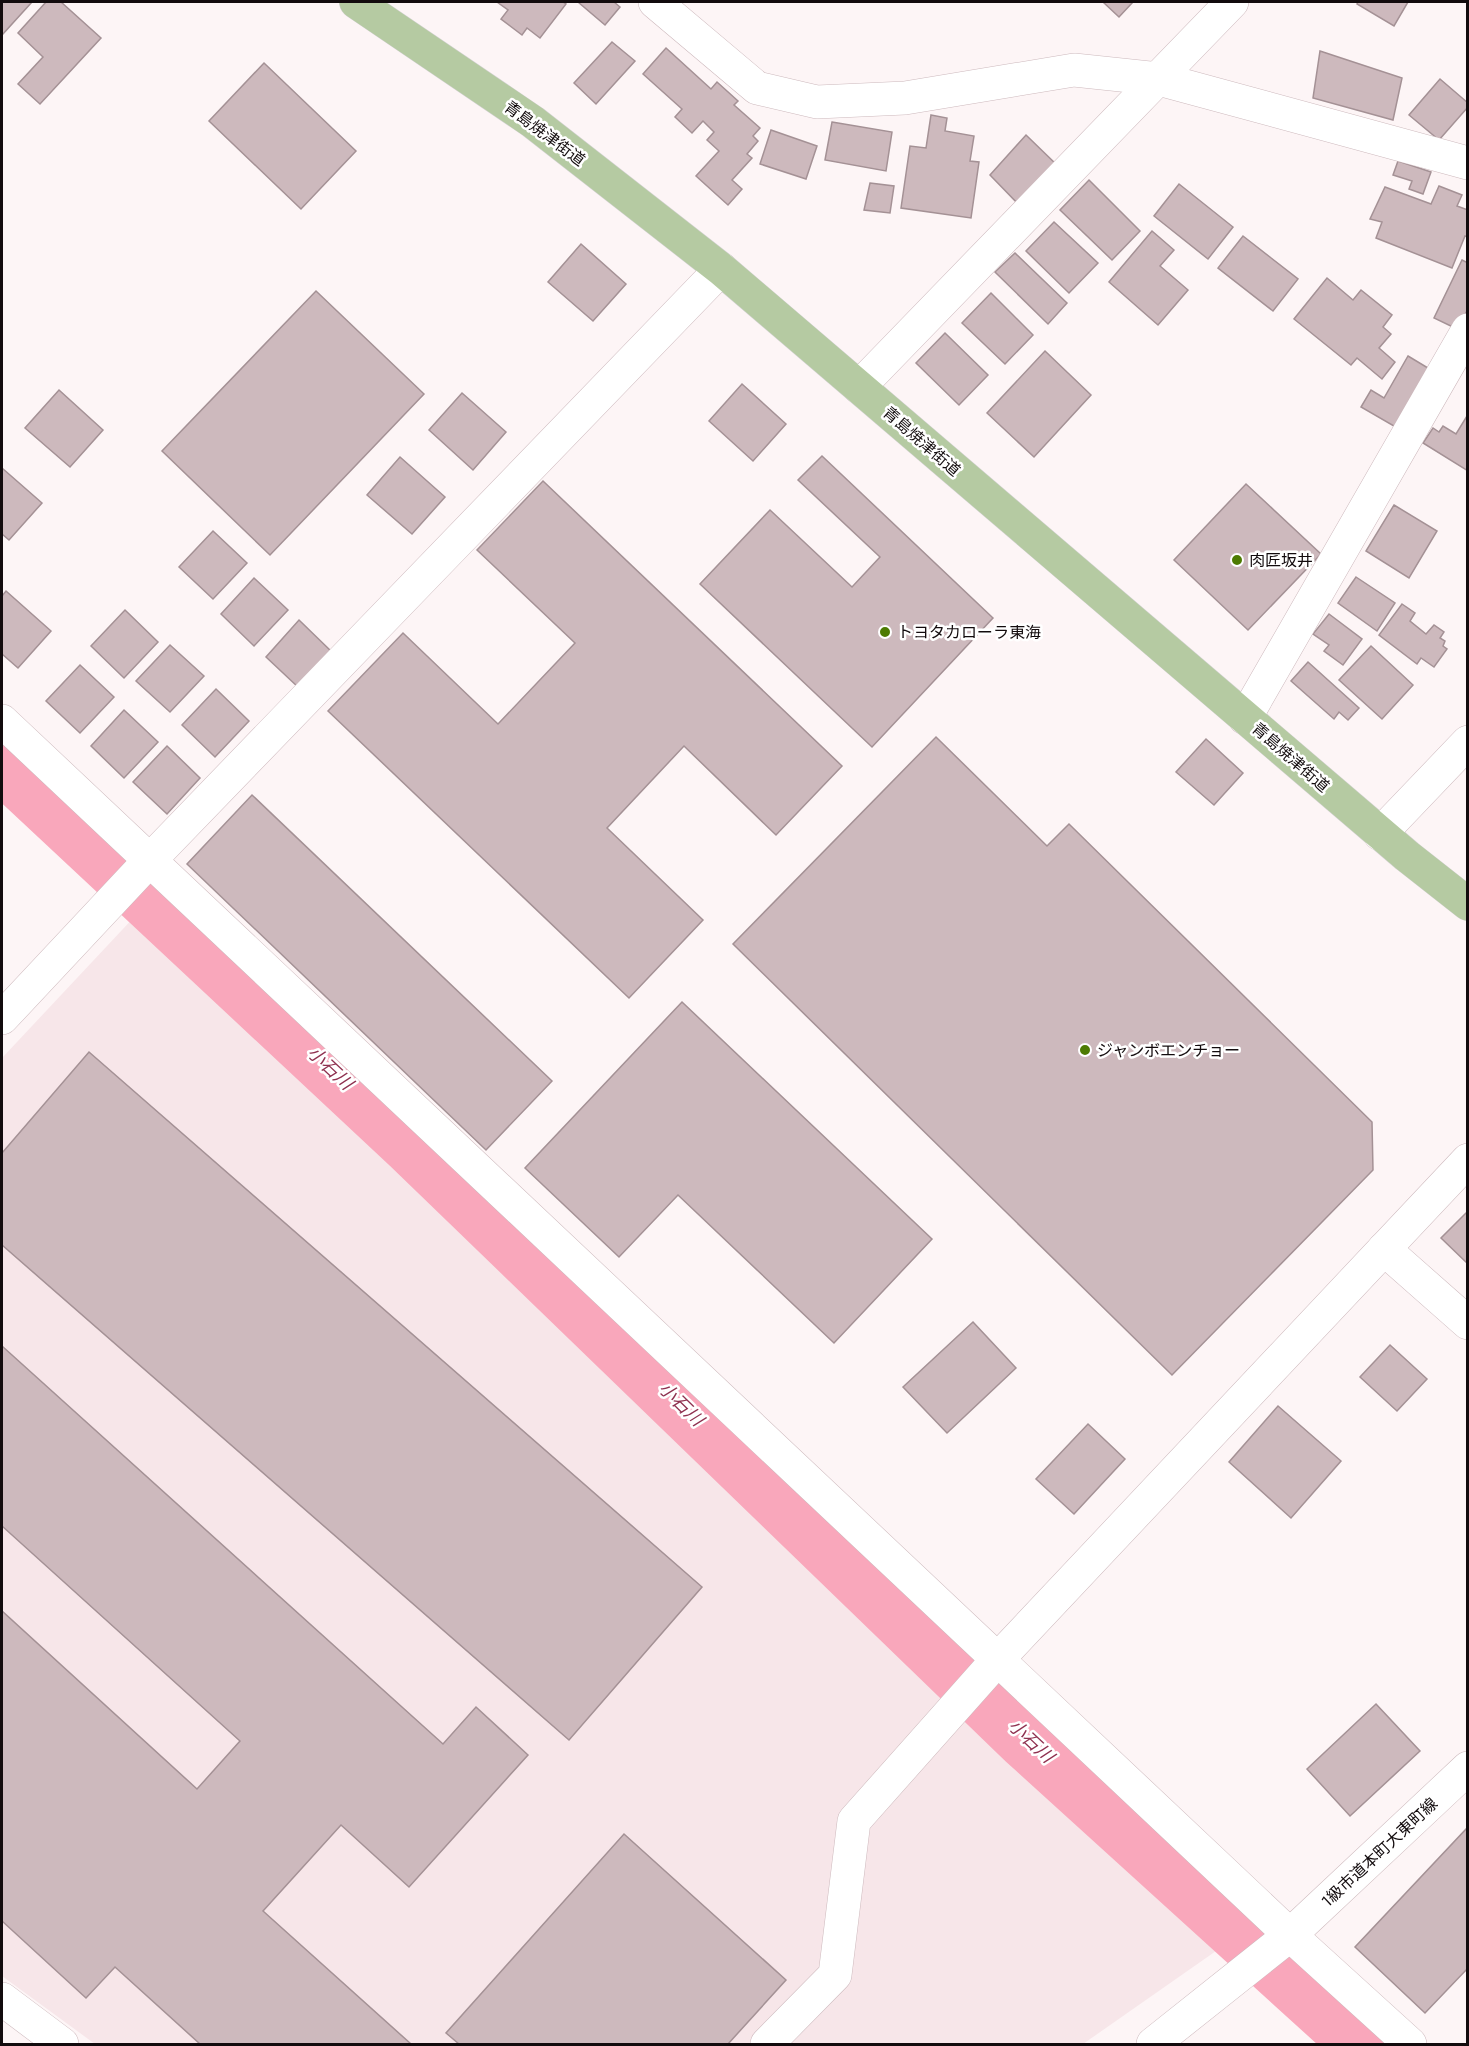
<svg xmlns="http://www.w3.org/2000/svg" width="1469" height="2046" viewBox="0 0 1469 2046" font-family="Jost,'Noto Sans JP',sans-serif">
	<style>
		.built { fill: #f7e6e9 }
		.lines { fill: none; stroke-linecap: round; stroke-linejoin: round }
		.river { stroke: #f9a7bb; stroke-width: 62 }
		.building { fill: #cdb9bd; stroke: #a49195; stroke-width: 1.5 }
		.minor-casing { stroke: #cdb9bd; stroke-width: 34 }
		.major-casing { stroke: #d4d3d3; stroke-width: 34 }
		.minor { stroke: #fff; stroke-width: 33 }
		.major { stroke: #b5caa2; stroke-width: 33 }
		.poi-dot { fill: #4d7b02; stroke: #fff; stroke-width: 2 }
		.labels { text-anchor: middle; stroke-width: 5; stroke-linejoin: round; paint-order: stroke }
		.street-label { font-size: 16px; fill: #120b0d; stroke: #fff }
		.poi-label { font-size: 16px; fill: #120b0d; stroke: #fff; text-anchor: start }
		.water-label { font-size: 18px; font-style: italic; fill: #8f3150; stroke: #fff }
	</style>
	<rect width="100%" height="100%" fill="#fdf5f6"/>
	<polygon class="built" points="137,914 1216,1951 1083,2044 95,2044 2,1976 2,1058"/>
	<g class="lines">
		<polyline class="river" points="2,761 411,1143 1026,1738 1363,2044"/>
	</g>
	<g class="building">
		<polygon points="2,2 32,2 2,35"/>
		<polygon points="46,2 61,2 101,38 40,104 18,84 43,57 18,33"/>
		<polygon points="497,2 563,2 566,4 540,38 527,28 522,35 501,19 508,10"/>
		<polygon points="578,2 614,2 620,7 605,25"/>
		<polygon points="1103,2 1133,2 1119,17"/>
		<polygon points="1358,2 1408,2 1394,26 1357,4"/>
		<polygon points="612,42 635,61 596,104 574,83"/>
		<polygon points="666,48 711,89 717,82 738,101 734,105 760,128 753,136 758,141 747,154 752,158 732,180 742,189 728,205 696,176 719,151 707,140 714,132 703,121 692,133 675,117 682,109 643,74"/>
		<polygon points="1320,51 1402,78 1393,120 1313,98"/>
		<polygon points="264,63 356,151 301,209 209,121"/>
		<polygon points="1440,79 1468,103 1468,107 1439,140 1409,115"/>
		<polygon points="931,115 947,118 945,131 974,136 970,161 979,162 971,218 901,208 910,146 926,148"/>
		<polygon points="832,122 892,132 886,171 825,160"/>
		<polygon points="771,130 817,146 806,179 760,164"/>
		<polygon points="1026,135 1059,167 1021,207 990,175"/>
		<polygon points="1398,161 1431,172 1423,194 1409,189 1412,181 1393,175"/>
		<polygon points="1089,180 1140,231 1112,260 1060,210"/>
		<polygon points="870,183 894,186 890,213 864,210"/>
		<polygon points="1179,184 1233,227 1208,259 1154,216"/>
		<polygon points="1439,186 1462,195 1457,206 1468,210 1468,237 1465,236 1452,268 1376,238 1382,222 1370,219 1385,187 1431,204"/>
		<polygon points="1054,222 1098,263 1069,293 1026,251"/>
		<polygon points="1152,231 1174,250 1160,266 1188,290 1158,325 1109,282"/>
		<polygon points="1243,236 1298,279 1273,311 1218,268"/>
		<polygon points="581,244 626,284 593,321 548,282"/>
		<polygon points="1015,253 1067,303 1048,324 995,272"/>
		<polygon points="1462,260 1468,263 1468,309 1457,329 1434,318"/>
		<polygon points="1327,278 1353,300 1361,290 1392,315 1383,327 1391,334 1379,348 1395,362 1382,379 1357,358 1351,365 1294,319"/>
		<polygon points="316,291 424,394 270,555 162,451"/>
		<polygon points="991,293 1033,335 1005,364 962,323"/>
		<polygon points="945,333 988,375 959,405 916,363"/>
		<polygon points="1045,351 1091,395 1034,457 987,413"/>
		<polygon points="1408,356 1433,371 1399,429 1361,407 1371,390 1384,398"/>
		<polygon points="742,384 786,424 753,461 709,421"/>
		<polygon points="59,390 103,430 70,467 25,428"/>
		<polygon points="462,393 506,432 473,470 429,430"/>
		<polygon points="1467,416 1468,417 1468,471 1423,443 1433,428 1439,432 1443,426 1456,434"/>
		<polygon points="822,456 993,618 872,747 700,584 770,510 852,587 880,557 798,480"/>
		<polygon points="400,457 445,497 412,534 367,495"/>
		<polygon points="2,468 42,503 9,540 2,534"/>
		<polygon points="543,481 842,766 776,835 684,746 607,828 703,920 629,998 328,711 403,633 498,724 575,643 477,550"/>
		<polygon points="1246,484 1321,554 1248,630 1174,560"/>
		<polygon points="1394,505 1437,531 1409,578 1366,551"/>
		<polygon points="213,531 247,563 213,599 179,567"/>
		<polygon points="1356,577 1395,603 1377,631 1338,603"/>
		<polygon points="254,578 288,610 254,646 221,614"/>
		<polygon points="6,591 51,631 18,668 2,654 2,596"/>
		<polygon points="1402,604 1415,613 1410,621 1426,634 1434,625 1444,632 1440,638 1445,641 1443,646 1447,649 1434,667 1421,658 1417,664 1379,635"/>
		<polygon points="125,610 158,642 124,678 91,646"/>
		<polygon points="1329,614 1362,639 1343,665 1324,651 1329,645 1313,634"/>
		<polygon points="299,620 333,653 299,688 266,657"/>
		<polygon points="170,645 204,676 170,712 136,681"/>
		<polygon points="1371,646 1413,685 1382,719 1339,680"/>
		<polygon points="1308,662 1359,708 1348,720 1339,712 1334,719 1291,681"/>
		<polygon points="80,665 114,697 80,733 46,701"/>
		<polygon points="216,689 249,721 215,757 182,725"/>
		<polygon points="124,710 158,742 124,778 91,746"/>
		<polygon points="936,737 1047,846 1069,824 1372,1122 1373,1170 1172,1375 733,944"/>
		<polygon points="1206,739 1243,773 1214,805 1176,772"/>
		<polygon points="167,746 200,778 167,814 133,782"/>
		<polygon points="252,795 552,1081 486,1150 187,864"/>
		<polygon points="682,1002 932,1239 834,1343 678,1195 619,1257 525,1168"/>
		<polygon points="89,1052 702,1587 569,1740 2,1245 2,1153"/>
		<polygon points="1468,1211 1468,1264 1441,1238"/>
		<polygon points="973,1322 1016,1368 947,1433 903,1387"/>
		<polygon points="1390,1345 1427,1379 1397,1411 1360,1377"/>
		<polygon points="2,1346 443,1744 476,1707 528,1755 409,1887 341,1825 263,1911 411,2044 200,2044 115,1967 86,1998 2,1921 2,1611 197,1789 240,1741 2,1526"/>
		<polygon points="1278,1406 1341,1461 1291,1518 1229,1462"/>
		<polygon points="1088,1424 1125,1459 1074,1514 1036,1479"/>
		<polygon points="1376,1704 1420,1751 1350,1816 1307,1769"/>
		<polygon points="1468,1827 1468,1968 1425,2013 1355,1947"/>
		<polygon points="624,1834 786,1980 728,2044 459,2044 446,2033"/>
	</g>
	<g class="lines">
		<defs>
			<g id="minor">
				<polyline points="655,2 757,88 817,102 905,98 1074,70 1159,79 1468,163"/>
				<polyline points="859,387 1232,2"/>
				<polyline points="1245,718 1468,330"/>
				<polyline points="2,721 1290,1935 1410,2044"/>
				<polyline points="1380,834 1468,742"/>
				<polyline points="2,1018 150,860 721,269"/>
				<polyline points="1384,1249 1468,1323"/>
				<polyline points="2,1999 62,2044"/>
				<polyline points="767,2044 835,1975 854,1821 998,1659 1468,1160"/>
				<polyline points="1153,2044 1290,1935 1468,1768"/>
			</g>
			<polyline id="major" points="356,2 533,122 721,269 1407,856 1468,904"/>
		</defs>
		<use href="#minor" class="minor-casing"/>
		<use href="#major" class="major-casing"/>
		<use href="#minor" class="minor"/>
		<use href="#major" class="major"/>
	</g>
	<g class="poi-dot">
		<circle cx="1237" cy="560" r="6"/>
		<circle cx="885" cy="632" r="6"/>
		<circle cx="1085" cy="1050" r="6"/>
	</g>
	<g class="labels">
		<g class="street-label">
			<text transform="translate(545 133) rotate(37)" y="6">青島焼津街道</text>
			<text transform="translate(922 441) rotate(41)" y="6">青島焼津街道</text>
			<text transform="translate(1291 757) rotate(41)" y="6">青島焼津街道</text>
			<text transform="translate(1379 1852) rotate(-43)" y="6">1級市道本町大東町線</text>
		</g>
		<g class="poi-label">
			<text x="1249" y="566">肉匠坂井</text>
			<text x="897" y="638">トヨタカローラ東海</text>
			<text x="1097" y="1056">ジャンボエンチョー</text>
		</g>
		<g class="water-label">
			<text transform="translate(330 1068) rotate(43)" y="6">小石川</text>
			<text transform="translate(681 1404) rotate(44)" y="6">小石川</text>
			<text transform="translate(1031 1741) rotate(43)" y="6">小石川</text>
		</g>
	</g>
	<rect width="1469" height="2046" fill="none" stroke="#120b0d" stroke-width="6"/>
</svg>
